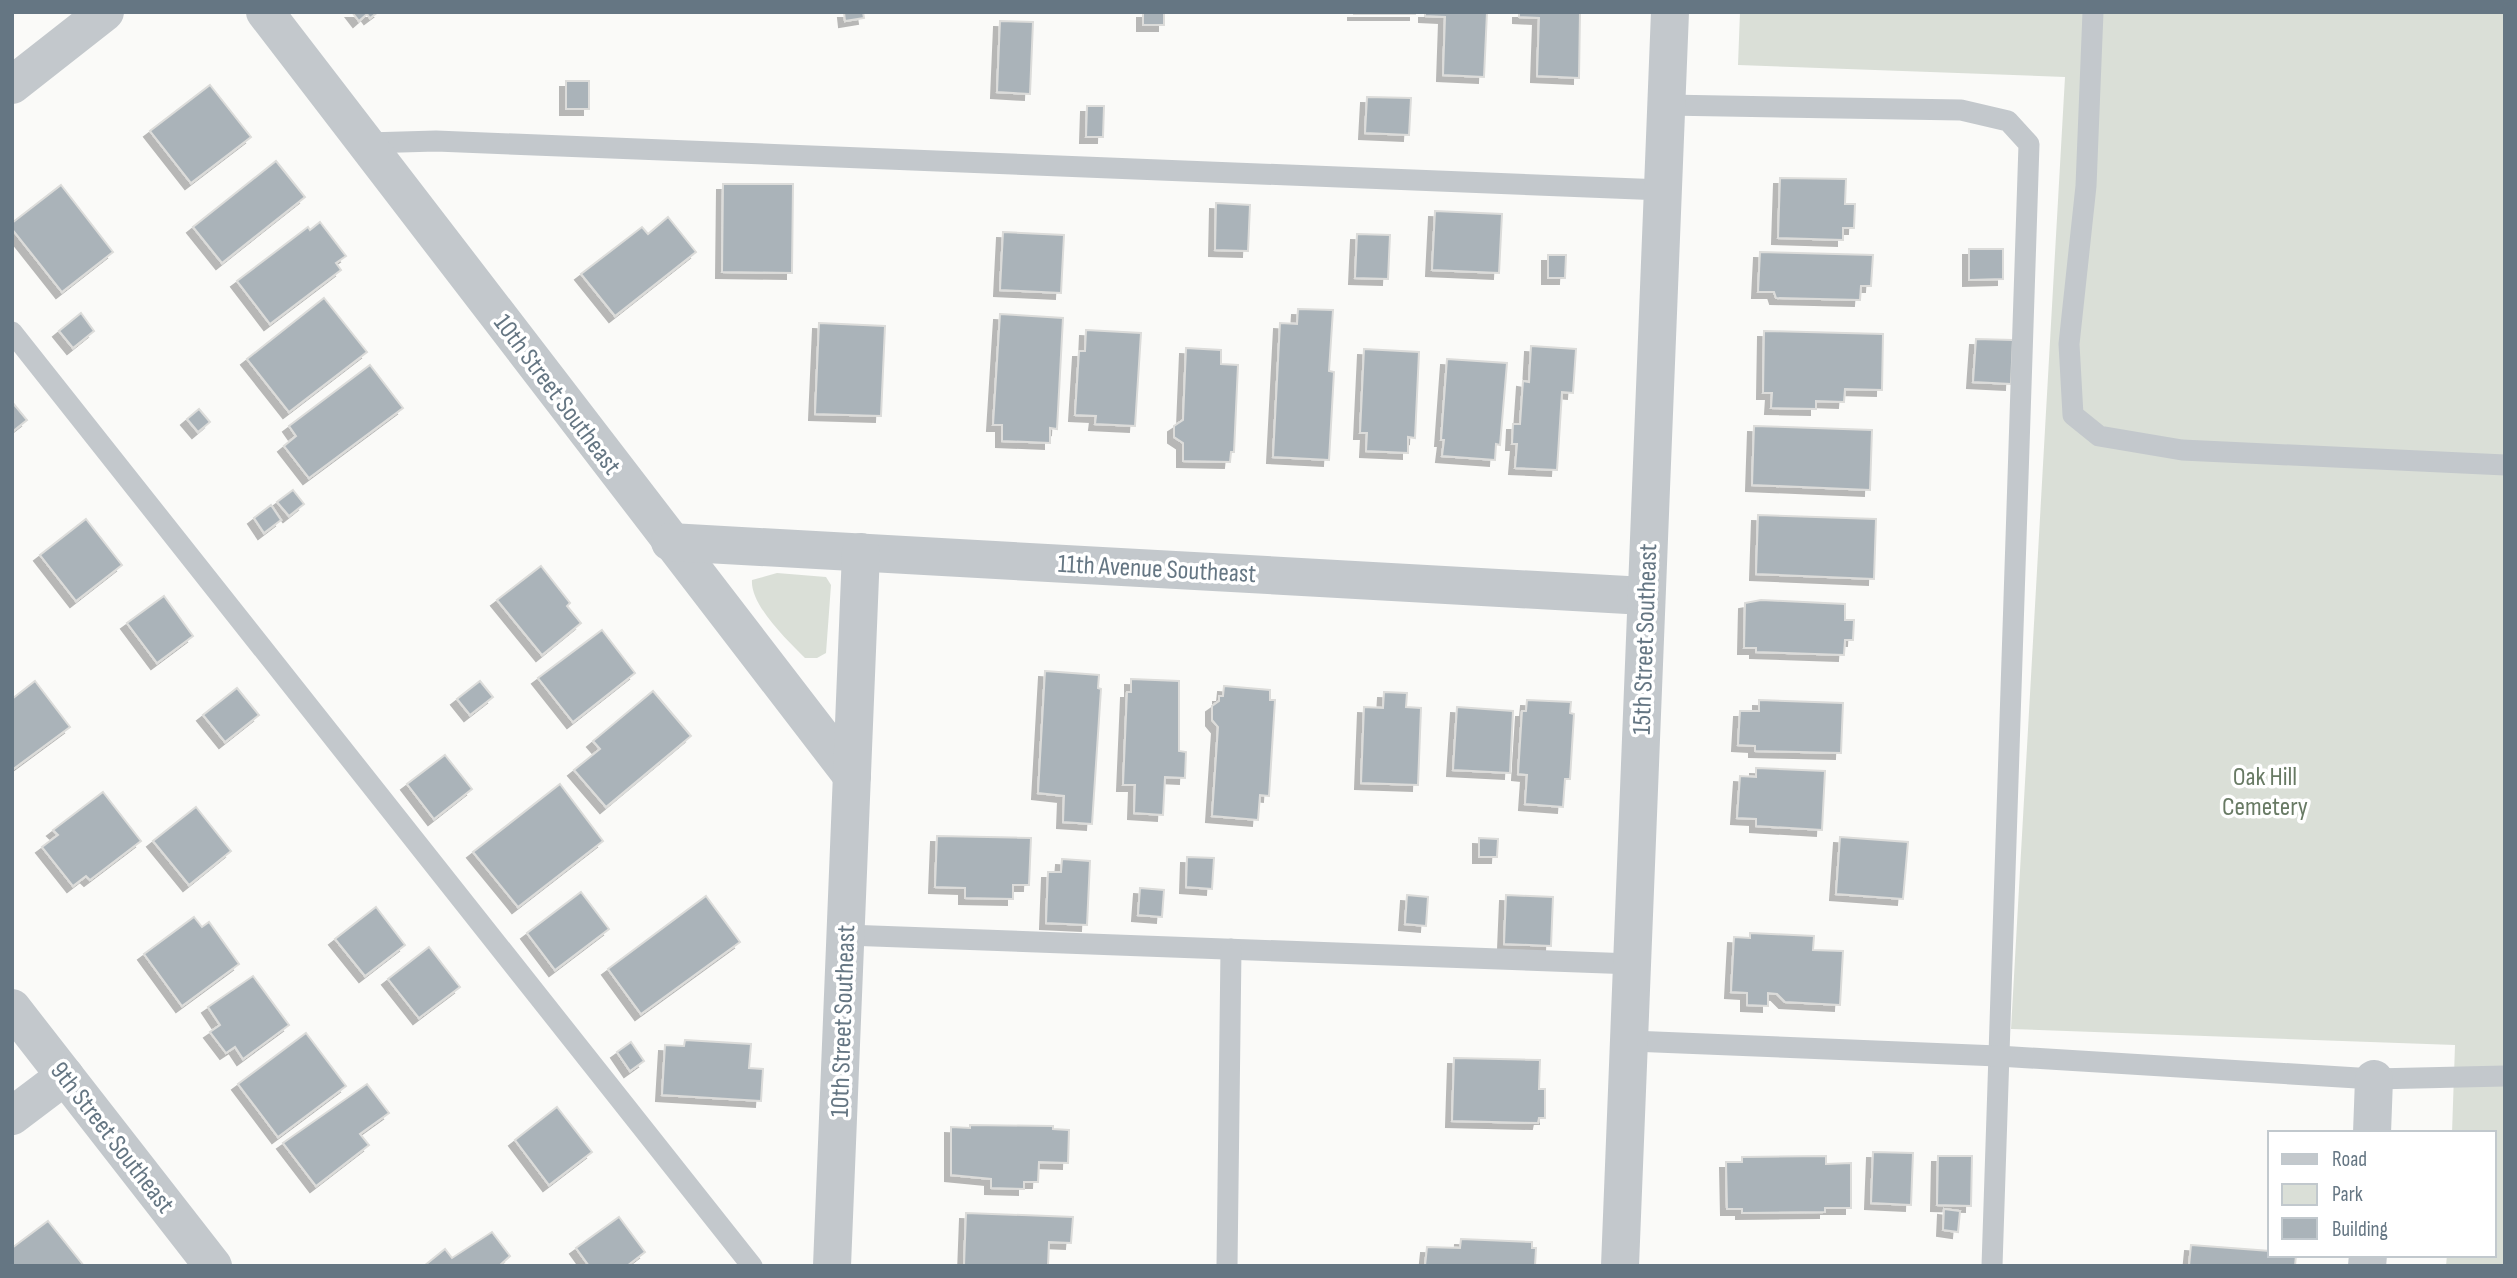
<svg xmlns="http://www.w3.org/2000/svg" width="2517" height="1278" viewBox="0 0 2517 1278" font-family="'Sofia Sans Condensed',sans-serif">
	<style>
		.green { fill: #dadfd7 }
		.building { fill: #aab3b9; stroke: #dcdcda; stroke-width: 2; filter: url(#shadow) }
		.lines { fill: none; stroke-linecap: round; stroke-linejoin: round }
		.lane { stroke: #c3c8cc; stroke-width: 21 }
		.street { stroke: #c3c8cc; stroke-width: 38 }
		.labels { text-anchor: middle; stroke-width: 7; stroke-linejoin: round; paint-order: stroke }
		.street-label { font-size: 26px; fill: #657683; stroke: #fff }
		.park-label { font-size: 26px; fill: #687a64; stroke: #fff }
	</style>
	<defs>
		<filter id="shadow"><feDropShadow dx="-6" dy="6" stdDeviation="0" flood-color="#0004"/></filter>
	</defs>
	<rect width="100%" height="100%" fill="#fafaf8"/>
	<g class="green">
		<polygon points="1740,12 2505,12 2505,1266 2446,1266 2447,1255 2494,1255 2494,1133 2452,1133 2455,1045 2011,1029 2065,77 1738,65"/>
		<path d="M777 573 826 577 831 585 826 653 817 658H805C788 641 750 605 752 580Z"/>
	</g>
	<g class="building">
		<polygon points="352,12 378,12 370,18 367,14 359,21"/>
		<polygon points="844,12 863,12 864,18 845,21"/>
		<rect x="1143" y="12" width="21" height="13"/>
		<rect x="1354" y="12" width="61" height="2"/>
		<polygon points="1425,12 1487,12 1484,77 1443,75 1445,17 1425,16"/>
		<polygon points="1519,12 1580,12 1579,78 1537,76 1539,18 1519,17"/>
		<polygon points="1000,21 1033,22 1030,94 997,92"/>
		<rect x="566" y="81" width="23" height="28"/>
		<polygon points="210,85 251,137 191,183 150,131"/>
		<polygon points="1367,97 1411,98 1409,135 1365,133"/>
		<polygon points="1087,106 1104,106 1103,137 1086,137"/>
		<polygon points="276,161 305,197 222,263 193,227"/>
		<polygon points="1780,178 1846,179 1845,204 1855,204 1854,228 1843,228 1843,240 1778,238"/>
		<polygon points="723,184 793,184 792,273 722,272"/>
		<polygon points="61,185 113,252 62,292 12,229 12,223"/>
		<polygon points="1216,203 1250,205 1248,251 1215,250"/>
		<polygon points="1435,211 1502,214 1499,273 1432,270"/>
		<polygon points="668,217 696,252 615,316 581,274 642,227 648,234"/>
		<polygon points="320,222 346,256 336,263 341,270 270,324 237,281 308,227 310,230"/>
		<polygon points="1003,232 1064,235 1061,293 1000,290"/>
		<polygon points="1357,234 1390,235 1388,279 1355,278"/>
		<polygon points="1969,249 2003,249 2003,279 1969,280"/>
		<polygon points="1760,252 1873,255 1871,286 1861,286 1860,300 1776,298 1774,292 1758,292"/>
		<polygon points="1548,255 1566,255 1565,278 1548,278"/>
		<polygon points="324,298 367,352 289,412 247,359"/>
		<polygon points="1298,309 1333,310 1329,371 1334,372 1329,460 1273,457 1280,323 1297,324"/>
		<polygon points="81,313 94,331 73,348 59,331"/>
		<polygon points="1000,314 1063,318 1057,429 1050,428 1050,443 1002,441 1002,425 993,425"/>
		<polygon points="819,323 885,326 881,416 815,414"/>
		<polygon points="1086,330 1141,333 1135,426 1095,424 1096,416 1075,415 1079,351 1085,351"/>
		<polygon points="1764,331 1883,334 1882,390 1845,389 1844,402 1816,401 1816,409 1771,408 1772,393 1763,393"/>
		<polygon points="1976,339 2013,340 2011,384 1973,382"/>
		<polygon points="1531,346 1576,349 1573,393 1562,392 1557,470 1515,468 1517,444 1512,444 1513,424 1520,424 1523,381 1529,382"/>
		<polygon points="1186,348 1221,350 1221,364 1238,365 1234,452 1231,452 1230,462 1183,461 1183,443 1174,437 1174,426 1183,420"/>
		<polygon points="1364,349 1419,352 1415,438 1408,437 1408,453 1366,451 1367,433 1360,433"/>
		<polygon points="1447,359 1507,363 1500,445 1496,444 1495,460 1442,456 1444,440 1441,440"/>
		<polygon points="370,365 403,408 309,478 284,446 296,436 289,426"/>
		<polygon points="12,402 27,420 12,432"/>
		<polygon points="199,409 210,422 198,432 187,419"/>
		<polygon points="1754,426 1872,430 1870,490 1752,485"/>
		<polygon points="293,490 304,504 289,516 277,502"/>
		<polygon points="271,505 281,520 264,533 254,518"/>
		<polygon points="1758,515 1876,519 1874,579 1756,574"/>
		<polygon points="86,519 122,565 76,601 40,555"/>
		<polygon points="541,566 570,603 567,606 581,623 542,655 497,600"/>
		<polygon points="164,596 193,636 157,663 127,623"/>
		<polygon points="1761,600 1845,604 1845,620 1854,620 1853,640 1845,640 1844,655 1756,652 1756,648 1744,648 1745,603"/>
		<polygon points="602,630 635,673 573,722 538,678"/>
		<polygon points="1045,671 1099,675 1098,688 1101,689 1092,824 1063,822 1064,796 1038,793"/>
		<polygon points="1131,679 1179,681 1179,751 1186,752 1185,778 1165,777 1163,815 1134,813 1135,785 1123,785 1127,692 1131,692"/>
		<polygon points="35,681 70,727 12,770 12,699"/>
		<polygon points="480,681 493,697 470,715 457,699"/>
		<polygon points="1224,686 1270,690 1270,700 1275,700 1269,796 1260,795 1258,820 1212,816 1218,727 1212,720 1212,706 1219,701 1219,696 1223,696"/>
		<polygon points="237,688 259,715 225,742 203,715"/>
		<polygon points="653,691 691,736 606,807 574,770 600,749 593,741"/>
		<polygon points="1384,692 1407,693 1406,707 1421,708 1418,785 1361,783 1364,707 1383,708"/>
		<polygon points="1527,700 1571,702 1570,713 1574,714 1570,779 1565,779 1563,807 1525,804 1527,775 1518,774 1522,711 1526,711"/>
		<polygon points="1759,700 1843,703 1841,753 1755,751 1755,746 1738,745 1740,711 1759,711"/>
		<polygon points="1457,707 1513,711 1510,773 1453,770"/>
		<polygon points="445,755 472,789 434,819 407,784"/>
		<polygon points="1756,768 1825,771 1822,830 1756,826 1756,819 1737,818 1740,776 1756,777"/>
		<polygon points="560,784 603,841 518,907 473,852"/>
		<polygon points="103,792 141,841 90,880 86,876 73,886 42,847 58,835 53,830"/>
		<polygon points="196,807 231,851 189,885 153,841"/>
		<polygon points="937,836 1031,838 1029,885 1013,885 1013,899 965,898 965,888 935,887"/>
		<polygon points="1840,837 1908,842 1903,899 1836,894"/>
		<polygon points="1479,838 1498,839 1497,857 1479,857"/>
		<polygon points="1187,857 1214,858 1212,889 1186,887"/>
		<polygon points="1062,859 1090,861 1087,925 1046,923 1048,872 1061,872"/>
		<polygon points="1140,888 1164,890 1162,917 1138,915"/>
		<polygon points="581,892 609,929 555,970 527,933"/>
		<polygon points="1407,895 1428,897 1426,926 1405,924"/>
		<polygon points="1506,895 1553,897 1551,946 1504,944"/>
		<polygon points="706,896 740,942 641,1014 608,969"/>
		<polygon points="376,907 405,945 365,976 335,939"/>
		<polygon points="194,917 202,927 209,922 239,964 182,1006 144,954"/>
		<polygon points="1750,933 1814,936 1813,950 1843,951 1840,1005 1785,1002 1777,994 1768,993 1768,1006 1747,1005 1747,993 1731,992 1734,937 1750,938"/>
		<polygon points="429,947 460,987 419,1018 388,979"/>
		<polygon points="253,976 289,1025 243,1059 235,1047 226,1053 210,1032 220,1025 208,1007"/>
		<polygon points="306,1033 346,1086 278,1137 238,1084"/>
		<polygon points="685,1040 751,1044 749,1068 763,1069 761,1101 662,1095 665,1045 684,1046"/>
		<polygon points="631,1042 644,1061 630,1071 617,1052"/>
		<polygon points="1454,1058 1540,1060 1539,1089 1545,1089 1545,1118 1539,1118 1538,1123 1452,1121"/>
		<polygon points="367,1084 389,1113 360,1134 369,1145 316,1186 283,1143"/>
		<polygon points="557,1107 592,1152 549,1185 515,1140"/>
		<polygon points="970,1125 1053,1126 1053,1129 1069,1130 1068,1163 1039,1162 1038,1182 1024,1182 1024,1189 991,1188 991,1179 951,1175 951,1127 970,1128"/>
		<polygon points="1873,1152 1913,1153 1911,1205 1871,1203"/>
		<polygon points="1826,1156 1826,1164 1851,1163 1851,1208 1825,1208 1825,1212 1742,1213 1742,1209 1727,1209 1726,1162 1742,1162 1742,1157"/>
		<polygon points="1938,1156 1972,1156 1971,1206 1937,1205"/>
		<polygon points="1944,1209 1960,1211 1958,1232 1943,1230"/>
		<polygon points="966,1213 1073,1217 1071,1243 1049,1242 1048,1266 964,1266"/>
		<polygon points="619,1217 645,1252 627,1266 589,1266 576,1248"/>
		<polygon points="48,1221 84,1266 12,1266 12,1248"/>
		<polygon points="492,1232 510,1256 499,1266 424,1266 445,1249 452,1258"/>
		<polygon points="1461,1239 1532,1242 1532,1248 1536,1248 1535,1266 1425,1266 1427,1247 1460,1248"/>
		<polygon points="2191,1245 2270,1251 2270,1255 2296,1255 2295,1266 2189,1266"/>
	</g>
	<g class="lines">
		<g class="lane">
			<polyline points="2093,12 2086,186 2069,344 2073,415 2099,436 2182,450 2505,465"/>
			<polyline points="1666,105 1961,110 2008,121 2029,144 1992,1266"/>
			<polyline points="367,143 436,141 1663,190"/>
			<polyline points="12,332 752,1266"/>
			<polyline points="846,935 1633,964"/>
			<polyline points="1631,1041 1998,1056 2374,1079 2505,1076"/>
			<polyline points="1227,1266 1231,949"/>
		</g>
		<g class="street">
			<polyline points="265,12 852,776"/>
			<polyline points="12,85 105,12"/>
			<polyline points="670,542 1645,596"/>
			<polyline points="12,1008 213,1266"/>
			<polyline points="12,1116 65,1076"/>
			<polyline points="2372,1133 2374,1079"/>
			<polyline points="832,1266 861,552"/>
			<polyline points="1620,1266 1670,12"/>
			<polyline points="2367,1266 2368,1255"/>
		</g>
	</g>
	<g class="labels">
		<g class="street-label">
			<text transform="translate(558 394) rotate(53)" y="9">10th Street Southeast</text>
			<text transform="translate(1157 568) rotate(3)" y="9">11th Avenue Southeast</text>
			<text transform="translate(1644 639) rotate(-88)" y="9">15th Street Southeast</text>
			<text transform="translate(842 1021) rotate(-88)" y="9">10th Street Southeast</text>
			<text transform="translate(113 1137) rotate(52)" y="9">9th Street Southeast</text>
		</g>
		<g class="park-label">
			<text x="2265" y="785">Oak Hill<tspan x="2265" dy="30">Cemetery</tspan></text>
		</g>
	</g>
	<rect width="2517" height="1278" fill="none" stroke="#657683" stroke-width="28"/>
	<rect x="2268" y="1131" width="228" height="126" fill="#ffffff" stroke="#c1c8cd" stroke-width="2"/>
	<rect x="2282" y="1154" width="35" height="10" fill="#c3c8cc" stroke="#c1c8cd" stroke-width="2"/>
	<text x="2332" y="1166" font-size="21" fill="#657683">Road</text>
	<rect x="2282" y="1184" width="35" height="21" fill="#dadfd7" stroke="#c1c8cd" stroke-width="2"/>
	<text x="2332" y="1201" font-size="21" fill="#657683">Park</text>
	<rect x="2282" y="1218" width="35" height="21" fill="#aab3b9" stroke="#c1c8cd" stroke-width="2"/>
	<text x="2332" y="1236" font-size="21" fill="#657683">Building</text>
</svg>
